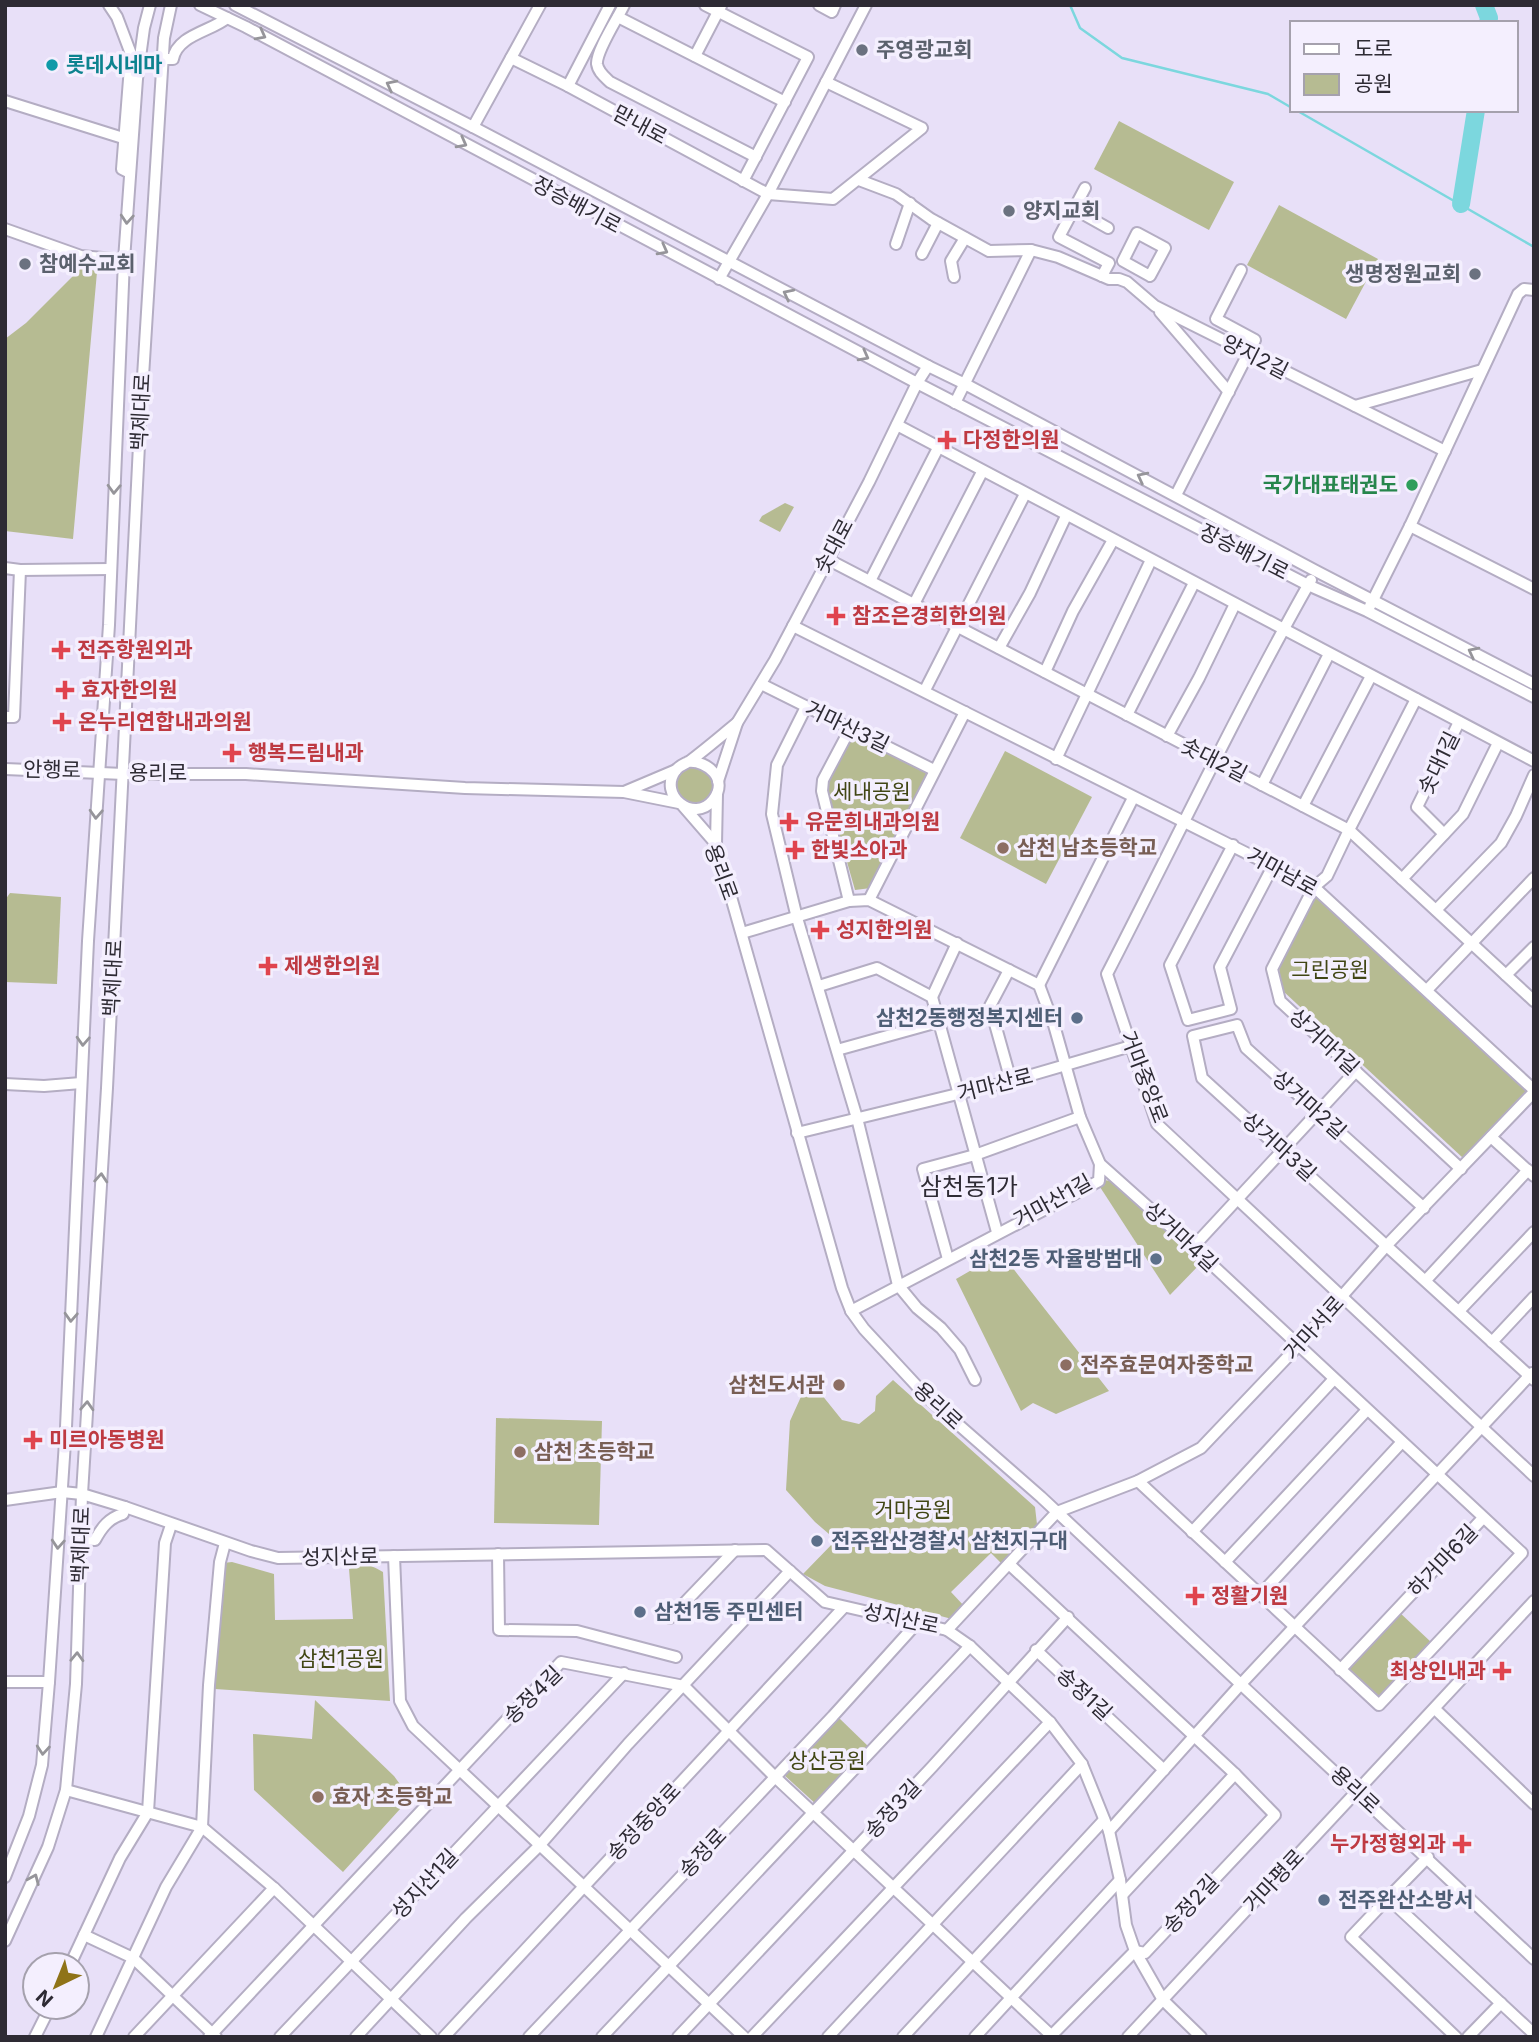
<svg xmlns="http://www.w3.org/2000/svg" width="1539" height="2042" viewBox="0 0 1539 2042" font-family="Inter,'Noto Sans KR',sans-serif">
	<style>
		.green { fill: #b6bb92 }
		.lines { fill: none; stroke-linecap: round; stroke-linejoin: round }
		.stream { stroke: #7cd7de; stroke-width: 2.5 }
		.river { stroke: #7cd7de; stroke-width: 18 }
		.minor-casing { stroke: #b4adc3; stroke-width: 14 }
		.minor { stroke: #fff; stroke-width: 10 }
		.oneway { stroke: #96959a }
		.worship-dot { fill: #6b7280; stroke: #f4effe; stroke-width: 2.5 }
		.culture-dot { fill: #0f9aa8; stroke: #f4effe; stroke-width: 2.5 }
		.health-dot { fill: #e0444e; stroke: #f4effe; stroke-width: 2.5 }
		.leisure-dot { fill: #2e9e5b; stroke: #f4effe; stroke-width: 2.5 }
		.education-dot { fill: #8d6e63; stroke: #f4effe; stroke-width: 2.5 }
		.service-dot { fill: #5c6f8a; stroke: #f4effe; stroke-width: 2.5 }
		.labels { text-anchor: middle; stroke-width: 7; stroke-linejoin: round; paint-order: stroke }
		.worship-label { font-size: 21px; font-weight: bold; fill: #5b616d; stroke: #f4effe; text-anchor: start }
		.culture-label { font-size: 21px; font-weight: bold; fill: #0d838f; stroke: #f4effe; text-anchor: start }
		.street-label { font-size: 21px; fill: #2e2b34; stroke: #f4effe }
		.health-label { font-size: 21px; font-weight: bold; fill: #be3a42; stroke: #f4effe; text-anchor: start }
		.leisure-label { font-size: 21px; font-weight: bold; fill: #27864d; stroke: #f4effe; text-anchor: end }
		.park-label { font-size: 21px; fill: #414614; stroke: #f4effe }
		.education-label { font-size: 21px; font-weight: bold; fill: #785e54; stroke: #f4effe; text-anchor: start }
		.service-label { font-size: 21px; font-weight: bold; fill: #4e5e75; stroke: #f4effe; text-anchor: start }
		.quarter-label { font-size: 24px; fill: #2e2b34; stroke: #f4effe }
	</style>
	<rect width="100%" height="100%" fill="#e8e0f8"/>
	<g class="green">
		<polygon points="1119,121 1234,182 1209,230 1094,169"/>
		<polygon points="1279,205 1378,259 1346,319 1247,265"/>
		<polygon points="83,266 97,272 73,539 5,531 5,339 26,323"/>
		<polygon points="785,503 794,507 780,532 759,521 762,516"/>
		<polygon points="853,735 929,772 871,888 855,890 829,799 828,783"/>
		<polygon points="1005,751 1092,797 1046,884 960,838"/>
		<circle cx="694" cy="786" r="19"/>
		<polygon points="10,893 61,897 57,984 5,982 5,900"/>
		<polygon points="1319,895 1527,1090 1463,1158 1283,991 1278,963 1313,898"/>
		<polygon points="1104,1180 1117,1182 1202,1262 1170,1295 1100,1187"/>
		<polygon points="1001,1253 1109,1391 1056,1414 1033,1403 1021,1411 956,1279"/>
		<polygon points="809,1379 842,1420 859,1424 875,1411 876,1396 893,1380 1035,1507 1038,1533 1004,1566 991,1553 951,1592 965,1607 952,1619 825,1586 803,1574 836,1540 815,1522 786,1490 790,1421"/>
		<polygon points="496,1418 602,1421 599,1525 494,1523"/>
		<path d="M232 1562 274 1574 275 1620 353 1619 349 1569C362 1562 370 1564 383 1572L390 1701 215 1689 217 1638 223 1563Z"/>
		<polygon points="1398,1611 1432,1643 1382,1696 1373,1697 1348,1672 1347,1667"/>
		<polygon points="315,1700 394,1776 410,1798 343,1872 254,1790 253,1734 312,1739"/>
		<polygon points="837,1716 871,1749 818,1806 783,1774"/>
	</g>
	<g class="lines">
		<g class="stream">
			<polyline points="1070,5 1080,28 1122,58 1268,94 1292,108"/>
			<polyline points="1296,110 1534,247"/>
		</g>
		<g class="river">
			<polyline points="1484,5 1489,18 1488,23"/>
			<polyline points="1461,204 1476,110"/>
		</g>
		<defs>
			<g id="minor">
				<polyline points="109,5 117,17 131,54 122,169 130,173"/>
				<polyline points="200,5 246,27 917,383 1308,585 1367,611 1534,697"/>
				<polyline points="235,5 473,127 928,366 965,384 1316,571 1534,684"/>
				<path d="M624 5C618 18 596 51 597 64 598 72 605 77 610 82L756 157"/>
				<polyline points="705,5 808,57 743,181"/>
				<polyline points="819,5 832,12 835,5"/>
				<polyline points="618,17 785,102"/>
				<polyline points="695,56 721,6"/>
				<polyline points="511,58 568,86 768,194 833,199 922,128 826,82"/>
				<path d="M163 59H173C177 35 212 31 227 18"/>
				<polyline points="568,86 610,5"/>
				<polyline points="5,101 123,138"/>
				<polyline points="473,127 540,5"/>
				<polyline points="859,180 896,194 931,219 989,251 1031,250 1058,257 1109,279 1119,279 1127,282 1155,306 1445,451"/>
				<polyline points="1085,188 1059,237 1109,263 1102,276"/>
				<polyline points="1074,209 1108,228"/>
				<polyline points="5,229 81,256 124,260"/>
				<polygon points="1137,233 1165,248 1150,276 1123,261"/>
				<polyline points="896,244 910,203"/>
				<polyline points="922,254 938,223"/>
				<polyline points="954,277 951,261 965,238"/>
				<polyline points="719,279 768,194 866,5"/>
				<polyline points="1160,312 1229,392"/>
				<polyline points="955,403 1031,250"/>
				<polyline points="1355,406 1482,370"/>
				<polyline points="897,425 1534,761"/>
				<polyline points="1176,495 1255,340 1216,319 1241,270"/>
				<polyline points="1410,526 1534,589"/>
				<polyline points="827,559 1349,830 1327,876 1314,887 1272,969 1280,1001 1461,1169"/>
				<polyline points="5,568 20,570 111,569"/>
				<path d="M1311 580C1238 709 1175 842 1107 974L1157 1124 1534 1476"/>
				<polyline points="870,581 938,448"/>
				<polyline points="914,604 982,472"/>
				<polyline points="1370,606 1410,526 1518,294 1524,289 1534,290"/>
				<polyline points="793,626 1314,887 1534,1090"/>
				<polyline points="999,648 1030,593 1066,516"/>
				<polyline points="1045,672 1073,611 1113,540"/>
				<polyline points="761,684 934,770"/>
				<polyline points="925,690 1025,494"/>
				<polyline points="1416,699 1349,830 1534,1001"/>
				<polyline points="806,707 777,765 772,814 797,918 857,1118 898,1285 917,1308 941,1328 960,1350 975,1380"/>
				<polyline points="1127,715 1194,583"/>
				<polyline points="5,717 14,717 20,570"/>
				<polyline points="1167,736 1199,678 1235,604"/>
				<polyline points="1056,759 1151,560"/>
				<path d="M688 762C708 760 729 780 713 800 694 824 657 795 676 770 680 765 685 764 690 761 706 749 721 736 737 723"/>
				<polyline points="5,769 124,774 246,774 465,788 624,792 679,803"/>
				<polyline points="718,781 737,723 775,660 869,482 917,383 928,366"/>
				<polyline points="1262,785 1329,654"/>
				<polyline points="624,792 676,770"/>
				<polyline points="683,806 716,844 842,1288 851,1311 864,1329 928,1398 1041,1497 1534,1959"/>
				<polyline points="1303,806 1371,676"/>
				<polyline points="1444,834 1417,807 1459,722"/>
				<polyline points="716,844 717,794"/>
				<polyline points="1233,845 1170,965 1188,1020 1231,1009 1220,967 1273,866"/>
				<polyline points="1402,879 1463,814 1498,743"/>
				<polyline points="869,900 965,712"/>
				<polyline points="849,901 822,791 823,780 850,729"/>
				<polyline points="1436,910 1501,843 1516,816 1534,775"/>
				<polyline points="742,933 849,901 869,900 1039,985 1054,1025 1080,1117 1100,1164 1193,1247 1522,1553 1379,1705 1138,1481"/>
				<polyline points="1009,970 990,1006 1011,1081"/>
				<polyline points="1506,975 1534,947"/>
				<polyline points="1039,985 1133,798"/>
				<polyline points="819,986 877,968 932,997"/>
				<polyline points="1427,990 1534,878"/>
				<polyline points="932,997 997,1232"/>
				<polyline points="932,997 957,943"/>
				<polyline points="837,1050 938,1022"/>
				<polyline points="5,1084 44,1086 81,1083"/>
				<polyline points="797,1133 1011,1081 1131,1046"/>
				<polyline points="1491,1137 1534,1176"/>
				<polyline points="1424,1208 1246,1048 1237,1025 1193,1036 1202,1078 1534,1380"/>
				<polyline points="1193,1247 1356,1071"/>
				<polyline points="948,1259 923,1169 975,1155 1080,1117"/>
				<polyline points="1426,1280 1528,1170"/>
				<polyline points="851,1311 1099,1181 1100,1164"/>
				<polyline points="1459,1311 1534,1232"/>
				<polyline points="1492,1342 1534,1297"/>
				<polyline points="5,1500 62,1492 82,1494 125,1507 251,1551 278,1558 766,1550 825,1602 947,1630 970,1646 1050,1722 1082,1764 1109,1831 1120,1880 1126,1925 1135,1951 1163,2000 1201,2037"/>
				<polyline points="1192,1532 1334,1379"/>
				<path d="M81 1539 95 1540C102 1527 109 1518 123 1514L125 1507"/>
				<polyline points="498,1554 499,1630 577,1631 676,1657"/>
				<polyline points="394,1556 400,1701 413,1726 744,2037"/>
				<polyline points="1225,1562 1367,1410"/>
				<polyline points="1009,1564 1235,1774 1275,1815 1145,1953 1135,1951 1050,2037"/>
				<polyline points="1260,1595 1402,1442"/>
				<polyline points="670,1618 735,1550"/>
				<polyline points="947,1630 1057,1512 1138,1481 1201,1448 1298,1346 1387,1245 1534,1092"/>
				<polyline points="1036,1650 1164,1770"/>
				<polyline points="1340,1670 1483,1518"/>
				<polyline points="5,1682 49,1682"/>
				<polyline points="1435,1709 1534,1804"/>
				<polyline points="66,1790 202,1827 274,1888 431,2037"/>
				<polyline points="1109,1831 1241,1684 1532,1373"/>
				<polyline points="1428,1857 1388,1898 1534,2034"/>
				<polyline points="5,1877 29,1816 42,1765 49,1682 66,1427 88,941 109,625 124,260 137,79 144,28 150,5"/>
				<polyline points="1123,1894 1235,1774"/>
				<polyline points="1388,1898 1351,1937 1456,2037"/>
				<polyline points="84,1935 133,1958 216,2037"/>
				<polyline points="5,1941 48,1847 66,1790 76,1684 82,1494 107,1088 140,425 164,38 171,5"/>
				<polyline points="70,1965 120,1858 148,1812 165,1543 171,1525"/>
				<polyline points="35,2037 50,2007"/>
				<polyline points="96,2037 166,1887 202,1827 209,1685 220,1562 225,1543"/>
				<polyline points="134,2037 274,1888"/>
				<polyline points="209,2037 561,1662 684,1686 775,1777 1053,2037"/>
				<polyline points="280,2037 624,1673"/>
				<polyline points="356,2037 466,1918 539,1846 628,1744 790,1571"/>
				<polyline points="444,2037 844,1607"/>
				<polyline points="529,2037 833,1716 917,1623"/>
				<polyline points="602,2037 970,1646"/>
				<polyline points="678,2037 932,1767 1068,1617"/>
				<polyline points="752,2037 1050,1722"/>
				<polyline points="828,2037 1082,1764"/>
				<polyline points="903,2037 1104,1820"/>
				<polyline points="975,2037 1120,1880"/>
				<polyline points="1128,2037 1534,1601"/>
				<polyline points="1468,2037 1501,2003"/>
			</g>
		</defs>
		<use href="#minor" class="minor-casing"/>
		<use href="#minor" class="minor"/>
	</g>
	<defs><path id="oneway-chevron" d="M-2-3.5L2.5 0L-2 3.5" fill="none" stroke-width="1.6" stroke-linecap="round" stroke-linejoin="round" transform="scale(1.75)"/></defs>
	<g class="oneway">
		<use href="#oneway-chevron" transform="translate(261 35) rotate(28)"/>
		<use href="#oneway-chevron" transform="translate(391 85) rotate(-153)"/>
		<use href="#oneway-chevron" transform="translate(462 143) rotate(28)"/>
		<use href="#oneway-chevron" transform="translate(127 219) rotate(94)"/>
		<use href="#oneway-chevron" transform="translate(663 250) rotate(28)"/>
		<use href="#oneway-chevron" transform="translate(788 294) rotate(-153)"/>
		<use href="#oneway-chevron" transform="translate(864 356) rotate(28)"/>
		<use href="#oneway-chevron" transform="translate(1142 477) rotate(-153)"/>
		<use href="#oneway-chevron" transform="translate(114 489) rotate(92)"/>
		<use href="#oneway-chevron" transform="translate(1473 652) rotate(-153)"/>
		<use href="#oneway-chevron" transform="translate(96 814) rotate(93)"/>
		<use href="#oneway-chevron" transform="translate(83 1041) rotate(93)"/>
		<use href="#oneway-chevron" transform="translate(101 1178) rotate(-86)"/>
		<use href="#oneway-chevron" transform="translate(71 1317) rotate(93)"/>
		<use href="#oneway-chevron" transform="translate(87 1406) rotate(-87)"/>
		<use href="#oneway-chevron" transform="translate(58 1544) rotate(94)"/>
		<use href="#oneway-chevron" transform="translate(77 1657) rotate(-88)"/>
		<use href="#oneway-chevron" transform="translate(43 1750) rotate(95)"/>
		<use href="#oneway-chevron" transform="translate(34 1879) rotate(-67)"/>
	</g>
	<g class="worship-dot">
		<circle cx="862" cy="50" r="7"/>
		<circle cx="1009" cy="211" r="7"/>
		<circle cx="25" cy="264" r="7"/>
		<circle cx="1475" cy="274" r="7"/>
	</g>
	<circle class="culture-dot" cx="52" cy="65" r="7"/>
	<g class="health-dot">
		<path d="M943.5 429.5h7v7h7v7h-7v7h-7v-7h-7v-7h7z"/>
		<path d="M832.5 605.5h7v7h7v7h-7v7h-7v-7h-7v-7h7z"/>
		<path d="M57.5 639.5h7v7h7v7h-7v7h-7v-7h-7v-7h7z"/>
		<path d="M61.5 679.5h7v7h7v7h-7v7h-7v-7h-7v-7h7z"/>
		<path d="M58.5 711.5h7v7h7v7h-7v7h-7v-7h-7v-7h7z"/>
		<path d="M228.5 742.5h7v7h7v7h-7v7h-7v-7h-7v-7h7z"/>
		<path d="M785.5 811.5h7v7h7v7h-7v7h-7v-7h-7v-7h7z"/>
		<path d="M791.5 839.5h7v7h7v7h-7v7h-7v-7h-7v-7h7z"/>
		<path d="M816.5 919.5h7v7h7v7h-7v7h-7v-7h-7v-7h7z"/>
		<path d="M264.5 955.5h7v7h7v7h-7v7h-7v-7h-7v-7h7z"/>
		<path d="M29.5 1429.5h7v7h7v7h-7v7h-7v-7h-7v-7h7z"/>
		<path d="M1191.5 1585.5h7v7h7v7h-7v7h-7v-7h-7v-7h7z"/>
		<path d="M1498.5 1660.5h7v7h7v7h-7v7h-7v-7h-7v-7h7z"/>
		<path d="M1458.5 1833.5h7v7h7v7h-7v7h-7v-7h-7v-7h7z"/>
	</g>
	<circle class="leisure-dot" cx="1412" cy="485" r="7"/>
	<g class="education-dot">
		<circle cx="1003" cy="848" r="7"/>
		<circle cx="1066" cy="1365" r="7"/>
		<circle cx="839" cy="1385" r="7"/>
		<circle cx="520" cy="1452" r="7"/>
		<circle cx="318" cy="1797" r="7"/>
	</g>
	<g class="service-dot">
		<circle cx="1077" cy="1018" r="7"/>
		<circle cx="1156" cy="1259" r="7"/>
		<circle cx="817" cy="1541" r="7"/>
		<circle cx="640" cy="1612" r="7"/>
		<circle cx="1324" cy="1900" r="7"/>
	</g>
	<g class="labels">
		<g class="worship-label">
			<text x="876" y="57">주영광교회</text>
			<text x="1023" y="218">양지교회</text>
			<text x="39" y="271">참예수교회</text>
			<text x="1461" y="281" text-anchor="end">생명정원교회</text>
		</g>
		<g class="culture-label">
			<text x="66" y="72">롯데시네마</text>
		</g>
		<g class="street-label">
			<text transform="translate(640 125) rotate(28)" y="7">맏내로</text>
			<text transform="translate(577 205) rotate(28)" y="7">장승배기로</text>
			<text transform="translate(1255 357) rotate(27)" y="7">양지2길</text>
			<text transform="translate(141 412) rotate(-87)" y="7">백제대로</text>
			<text transform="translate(834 546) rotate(-62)" y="7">솟대로</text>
			<text transform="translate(1244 552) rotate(27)" y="7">장승배기로</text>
			<text transform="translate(847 727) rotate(26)" y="7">거마산3길</text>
			<text transform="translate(1214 760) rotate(27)" y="7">솟대2길</text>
			<text transform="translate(1439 763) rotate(-64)" y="7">솟대1길</text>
			<text transform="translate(52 770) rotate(1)" y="7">안행로</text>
			<text x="158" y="780">용리로</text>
			<text transform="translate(721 872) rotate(70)" y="7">용리로</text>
			<text transform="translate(1282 872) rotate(29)" y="7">거마남로</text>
			<text transform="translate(113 978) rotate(-87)" y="7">백제대로</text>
			<text transform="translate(1324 1042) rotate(43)" y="7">상거마1길</text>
			<text transform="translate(1144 1077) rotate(69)" y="7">거마중앙로</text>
			<text transform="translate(995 1085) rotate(-14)" y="7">거마산로</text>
			<text transform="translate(1309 1105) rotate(42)" y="7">상거마2길</text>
			<text transform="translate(1279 1147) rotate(42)" y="7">상거마3길</text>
			<text transform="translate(1053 1201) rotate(-29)" y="7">거마산1길</text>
			<text transform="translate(1181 1237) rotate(43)" y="7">상거마4길</text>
			<text transform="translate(1314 1328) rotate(-48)" y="7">거마서로</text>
			<text transform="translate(938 1406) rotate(43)" y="7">용리로</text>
			<text transform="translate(81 1545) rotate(-88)" y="7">백제대로</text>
			<text transform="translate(340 1557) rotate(-1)" y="7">성지산로</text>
			<text transform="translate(1443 1561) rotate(-47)" y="7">하거마6길</text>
			<text transform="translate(901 1619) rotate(12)" y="7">성지산로</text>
			<text transform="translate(1084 1694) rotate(43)" y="7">송정1길</text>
			<text transform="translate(533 1695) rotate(-44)" y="7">송정4길</text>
			<text transform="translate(1355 1790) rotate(43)" y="7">용리로</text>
			<text transform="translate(893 1809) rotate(-47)" y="7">송정3길</text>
			<text transform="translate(644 1822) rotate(-47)" y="7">송정중앙로</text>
			<text transform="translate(703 1853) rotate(-47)" y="7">송정로</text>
			<text transform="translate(1274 1881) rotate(-47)" y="7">거마평로</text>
			<text transform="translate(425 1884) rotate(-47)" y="7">성지산1길</text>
			<text transform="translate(1191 1904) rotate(-47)" y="7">송정2길</text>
		</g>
		<g class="health-label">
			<text x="963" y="447">다정한의원</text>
			<text x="852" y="623">참조은경희한의원</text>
			<text x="77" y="657">전주항원외과</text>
			<text x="81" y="697">효자한의원</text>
			<text x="78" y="729">온누리연합내과의원</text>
			<text x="248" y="760">행복드림내과</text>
			<text x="805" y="829">유문희내과의원</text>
			<text x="811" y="857">한빛소아과</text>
			<text x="836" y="937">성지한의원</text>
			<text x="284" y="973">제생한의원</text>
			<text x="49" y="1447">미르아동병원</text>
			<text x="1211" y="1603">정활기원</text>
			<text x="1486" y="1678" text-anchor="end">최상인내과</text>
			<text x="1446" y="1851" text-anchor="end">누가정형외과</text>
		</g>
		<g class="leisure-label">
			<text x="1398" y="492">국가대표태권도</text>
		</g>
		<g class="park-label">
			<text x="872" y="799">세내공원</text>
			<text x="1330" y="977">그린공원</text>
			<text x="913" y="1517">거마공원</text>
			<text x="341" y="1666">삼천1공원</text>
			<text x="827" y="1768">상산공원</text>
		</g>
		<g class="education-label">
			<text x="1017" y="855">삼천 남초등학교</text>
			<text x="1080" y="1372">전주효문여자중학교</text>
			<text x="825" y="1392" text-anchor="end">삼천도서관</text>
			<text x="534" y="1459">삼천 초등학교</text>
			<text x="332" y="1804">효자 초등학교</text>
		</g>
		<g class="service-label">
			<text x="1063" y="1025" text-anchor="end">삼천2동행정복지센터</text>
			<text x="1142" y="1266" text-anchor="end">삼천2동 자율방범대</text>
			<text x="831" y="1548">전주완산경찰서 삼천지구대</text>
			<text x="654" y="1619">삼천1동 주민센터</text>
			<text x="1338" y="1907">전주완산소방서</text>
		</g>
		<g class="quarter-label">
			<text x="969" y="1195">삼천동1가</text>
		</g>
	</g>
	<rect width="1539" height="2042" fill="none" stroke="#2e2b34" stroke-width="14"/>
	<rect x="1290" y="21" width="228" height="91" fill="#f4effe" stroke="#a5a1ad" stroke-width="2"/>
	<rect x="1304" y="44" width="35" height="10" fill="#ffffff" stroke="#a5a1ad" stroke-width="2"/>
	<text x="1354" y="56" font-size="21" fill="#2e2b34">도로</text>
	<rect x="1304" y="74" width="35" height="21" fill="#b6bb92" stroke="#a5a1ad" stroke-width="2"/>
	<text x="1354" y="91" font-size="21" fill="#2e2b34">공원</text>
	<g transform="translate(56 1986) rotate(223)"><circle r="33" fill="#f4effe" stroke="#a5a1ad" stroke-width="2"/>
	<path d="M0-5L12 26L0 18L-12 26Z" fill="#8f7318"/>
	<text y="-10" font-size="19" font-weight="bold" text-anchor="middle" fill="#2e2b34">N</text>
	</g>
</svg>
